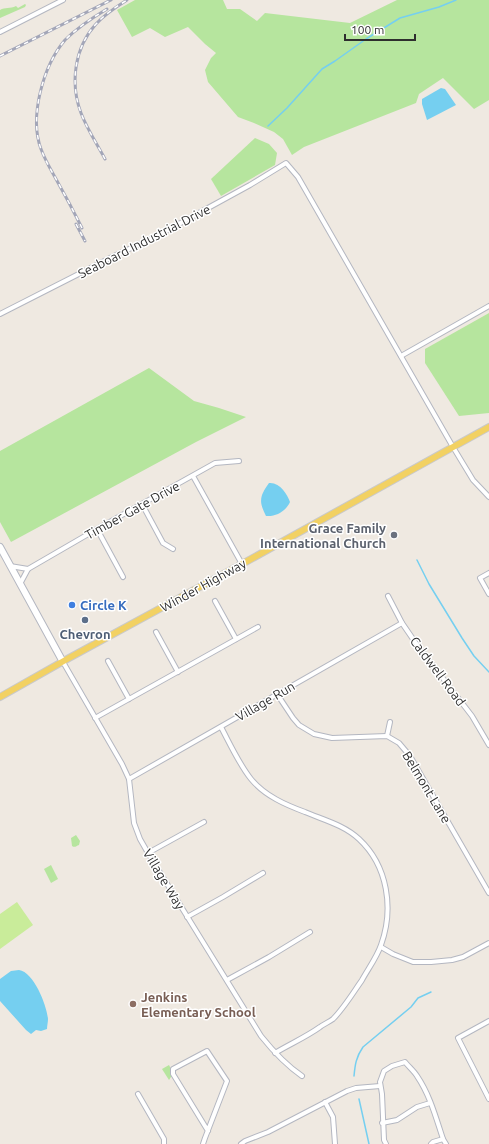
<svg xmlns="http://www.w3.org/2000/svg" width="489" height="1144" viewBox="0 0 489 1144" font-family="Ubuntu,sans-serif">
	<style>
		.green { fill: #b6e59e }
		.pitch { fill: #c9ec9a }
		.water { fill: #75cff0 }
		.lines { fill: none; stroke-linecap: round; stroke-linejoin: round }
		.stream { stroke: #75cff0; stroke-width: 1.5 }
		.street-casing { stroke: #b4b7c1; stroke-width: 6 }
		.secondary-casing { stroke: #b4b7c1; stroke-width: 8 }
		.primary-casing { stroke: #c9c9c9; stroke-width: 8 }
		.street { stroke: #fff; stroke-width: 4 }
		.secondary { stroke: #fff; stroke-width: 6 }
		.primary { stroke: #f2d163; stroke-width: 6 }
		.rail-casing { stroke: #a3a6b8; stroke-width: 3 }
		.rail { stroke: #fff; stroke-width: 1.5; stroke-dasharray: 4.5; stroke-linecap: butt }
		.worship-dot { fill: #6b7280; stroke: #fff; stroke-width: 1.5 }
		.shop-dot { fill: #3f7fe0; stroke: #fff; stroke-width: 1.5 }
		.service-dot { fill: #5c6f8a; stroke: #fff; stroke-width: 1.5 }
		.education-dot { fill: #8d6e63; stroke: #fff; stroke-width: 1.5 }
		.labels { text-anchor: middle; stroke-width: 3; stroke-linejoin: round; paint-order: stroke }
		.street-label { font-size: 13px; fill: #2e2e2e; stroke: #fff }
		.worship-label { font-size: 13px; font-weight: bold; fill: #5b616d; stroke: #fff; text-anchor: end }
		.shop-label { font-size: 13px; font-weight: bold; fill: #366cbe; stroke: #fff; text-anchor: start }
		.service-label { font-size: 13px; font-weight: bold; fill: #4e5e75; stroke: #fff }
		.education-label { font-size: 13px; font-weight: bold; fill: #785e54; stroke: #fff; text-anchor: start }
	</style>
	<rect width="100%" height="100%" fill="#efe9e1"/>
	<g class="green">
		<polygon points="135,0 223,0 227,9 240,9 257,21 265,13 350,23 397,0 489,0 489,100 474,109 443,78 419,94 416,103 304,147 292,155 283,139 274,132 254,123 238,117 208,82 205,70 211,58 216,53 205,44 188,27 165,37 150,28 132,37 117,10"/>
		<path d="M25 4 26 5 25 7 0 18V10C5 7 10 9 16 6L18 8Z"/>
		<polygon points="255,138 269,144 277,153 275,165 221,196 211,179"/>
		<polygon points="489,313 489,413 459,416 425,363 425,349"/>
		<polygon points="149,368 194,401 219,408 246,417 196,442 11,542 0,522 0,451"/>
		<path d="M76 835 80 841 79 845C76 846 75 848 72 846L71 838Z"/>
		<polygon points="51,865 58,879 51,883 44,869"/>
		<polygon points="169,1065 171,1069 171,1077 169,1080 162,1069"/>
	</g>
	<polygon class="pitch" points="17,902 33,925 0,949 0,914"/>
	<g class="water">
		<polygon points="441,88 445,89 456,105 427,120 422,104 422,99"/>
		<path d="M269 483C280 482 287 494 290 502 286 511 276 517 266 516 259 502 259 497 269 483Z"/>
		<path d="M19 970C34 972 47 1006 48 1019 48 1022 47 1026 47 1029L41 1031 36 1030 31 1034 26 1030 0 1001V979L11 971Z"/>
	</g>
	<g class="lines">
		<g class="stream">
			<polyline points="268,126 287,108 322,69 335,61 366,39 400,18 439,7 456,0"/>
			<polyline points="417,560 429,584 462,638 474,656 489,672"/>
			<path d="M354 1076C355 1065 356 1057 363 1047L411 1007 418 998 431 992"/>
			<polyline points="359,1099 369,1144"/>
		</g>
		<defs>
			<g id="street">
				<polyline points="0,32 63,0"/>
				<polyline points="0,314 114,256 155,237 250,185 286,163 298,177 453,447 473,480 489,497"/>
				<polyline points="401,356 489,306"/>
				<polyline points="193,476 242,564"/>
				<polyline points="142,504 163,543 173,549"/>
				<polyline points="97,529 123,577"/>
				<polyline points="10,566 28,569"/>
				<polyline points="489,573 480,578 489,594"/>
				<polyline points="20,584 28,569 97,529 215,463 239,461"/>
				<polyline points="388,596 402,623 415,642 472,716 489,745"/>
				<polyline points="215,601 236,639"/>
				<polyline points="156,632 178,672"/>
				<polyline points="108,661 129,699"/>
				<path d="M63 662 122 764 129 779 134 823 140 839 148 853 261 1036C273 1051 286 1065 302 1076"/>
				<polyline points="277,694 293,718 299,725 314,734 332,738 387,736 399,743 410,756 489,893"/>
				<polyline points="95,718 258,627"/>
				<path d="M221 727C230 744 239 764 251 779 265 796 286 805 305 812 324 820 344 825 359 839 388 866 394 909 381 945 377 957 368 969 362 980 353 993 344 1008 333 1019 329 1022 324 1024 320 1027 306 1037 290 1044 275 1053"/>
				<polyline points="387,736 390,722"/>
				<polyline points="129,779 402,623"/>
				<polyline points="148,853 204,822"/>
				<polyline points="187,917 223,897 263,873"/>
				<polyline points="381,947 393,954 413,962 431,962 452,960 463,957 489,943"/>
				<polyline points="227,980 269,957 310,932"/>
				<polyline points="489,1021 458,1038 489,1099"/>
				<polyline points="138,1094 164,1139 164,1144"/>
				<polyline points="325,1102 333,1117 335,1144"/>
				<polyline points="382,1123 397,1120 417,1107 430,1103"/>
				<polyline points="203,1144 205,1138 227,1081 207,1051 173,1069 173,1074 208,1131"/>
				<polyline points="241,1144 245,1141 268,1132 347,1091 356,1088 380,1086"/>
				<path d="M386 1144 384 1140 382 1094 380 1082 384 1071 392 1066 405 1062C409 1067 414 1071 417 1076 430 1095 436 1118 443 1139L446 1144"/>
				<polyline points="431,1144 433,1142 443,1139"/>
			</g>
			<polyline id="secondary" points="0,547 63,662"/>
			<polyline id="primary" points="0,697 69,658 242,564 489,427"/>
		</defs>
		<use href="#street" class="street-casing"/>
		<use href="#secondary" class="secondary-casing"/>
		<use href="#primary" class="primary-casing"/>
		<use href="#street" class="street"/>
		<use href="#secondary" class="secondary"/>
		<use href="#primary" class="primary"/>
		<defs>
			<g id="rail">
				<polyline points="0,56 111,0"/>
				<path d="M105 159C97 144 87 129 81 113 70 84 74 48 96 24 105 14 116 7 127 0"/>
				<polyline points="76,224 85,241"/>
				<path d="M82 228C74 212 65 195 56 179 51 170 45 160 41 149 29 117 43 66 65 40 77 28 92 18 107 9"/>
			</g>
		</defs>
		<use href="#rail" class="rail-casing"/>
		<use href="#rail" class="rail"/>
	</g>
	<circle class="worship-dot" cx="394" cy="535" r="4"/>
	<circle class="shop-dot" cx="72" cy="605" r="4"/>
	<circle class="service-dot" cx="85" cy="620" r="4"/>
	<circle class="education-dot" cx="133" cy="1004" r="4"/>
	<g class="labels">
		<g class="street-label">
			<text transform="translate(144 241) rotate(-27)" y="5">Seaboard Industrial Drive</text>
			<text transform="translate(132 510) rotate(-29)" y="5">Timber Gate Drive</text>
			<text transform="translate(203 585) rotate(-29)" y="5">Winder Highway</text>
			<text transform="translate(438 671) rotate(53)" y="5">Caldwell Road</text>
			<text transform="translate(265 701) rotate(-30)" y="5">Village Run</text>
			<text transform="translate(427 787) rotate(59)" y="5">Belmont Lane</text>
			<text transform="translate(164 879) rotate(59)" y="5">Village Way</text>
		</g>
		<g class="worship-label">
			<text x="386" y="533">Grace Family<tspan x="386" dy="15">International Church</tspan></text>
		</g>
		<g class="shop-label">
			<text x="80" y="610">Circle K</text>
		</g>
		<g class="service-label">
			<text x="85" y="639">Chevron</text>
		</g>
		<g class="education-label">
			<text x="141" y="1002">Jenkins<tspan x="141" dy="15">Elementary School</tspan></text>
		</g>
	</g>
	<path d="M345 34v6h70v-6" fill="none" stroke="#2e2e2e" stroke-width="2"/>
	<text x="351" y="34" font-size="12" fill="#2e2e2e" stroke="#ffffff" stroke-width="3" paint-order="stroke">100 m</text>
</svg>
